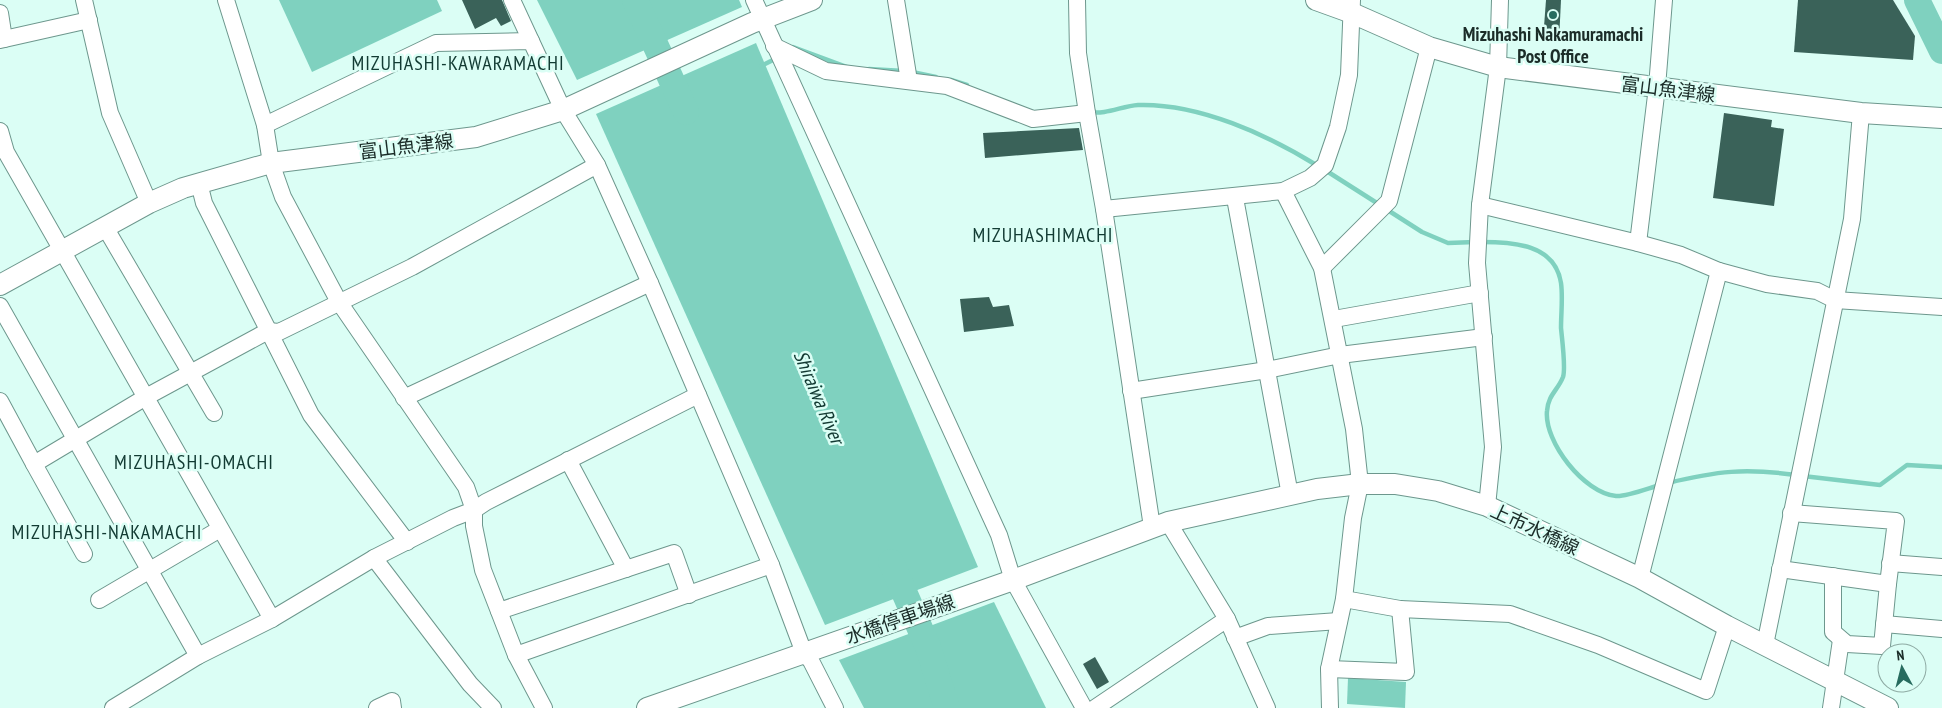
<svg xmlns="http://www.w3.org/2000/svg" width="1942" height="708" viewBox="0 0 1942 708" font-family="'PT Sans Narrow','Noto Sans JP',sans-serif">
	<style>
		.water { fill: #7fd1bf }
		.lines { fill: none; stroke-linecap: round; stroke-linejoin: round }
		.stream { stroke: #7fd1bf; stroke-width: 4.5 }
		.river { stroke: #7fd1bf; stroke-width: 26 }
		.building { fill: #3a6259 }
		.minor-casing { stroke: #6d978d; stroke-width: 18 }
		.major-casing { stroke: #6d978d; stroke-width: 22 }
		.minor { stroke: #fff; stroke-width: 16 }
		.major { stroke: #fff; stroke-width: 20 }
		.poi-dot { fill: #276c5f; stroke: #dbfef5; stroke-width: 2 }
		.labels { text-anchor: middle; stroke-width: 5; stroke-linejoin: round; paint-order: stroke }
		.poi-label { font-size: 19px; font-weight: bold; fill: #1b2c28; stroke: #dbfef5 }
		.street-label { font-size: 19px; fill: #1b2c28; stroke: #dbfef5 }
		.neighbourhood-label { font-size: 20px; letter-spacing: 1px; fill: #123b33; stroke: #dbfef5 }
		.water-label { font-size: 20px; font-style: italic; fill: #123932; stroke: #dbfef5 }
	</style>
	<rect width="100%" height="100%" fill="#dbfef5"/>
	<g class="water">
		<polygon points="279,0 437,0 442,11 312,72"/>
		<polygon points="537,0 739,0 742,7 577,80"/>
		<polygon points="756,43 978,567 825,625 596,114"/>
		<polygon points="994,602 1046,708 864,708 839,660"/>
		<polygon points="1348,678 1406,682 1405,708 1347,704"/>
	</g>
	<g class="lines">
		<g class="stream">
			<polyline points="793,47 847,67"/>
			<polyline points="761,66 777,58"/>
			<polyline points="869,69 904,71"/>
			<polyline points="912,72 936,77"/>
			<polyline points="951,80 967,85"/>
			<path d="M1089 112C1106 115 1122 106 1138 105 1199 103 1268 135 1318 166"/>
			<polyline points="1325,170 1380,205"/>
			<polyline points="1386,209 1422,232 1448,243 1475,242"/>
			<path d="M1482 242C1513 242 1555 244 1561 283 1563 297 1561 313 1561 328 1562 339 1566 368 1563 377 1558 390 1548 395 1547 411 1544 442 1584 493 1616 496 1626 497 1649 488 1660 485"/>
			<polyline points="1803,476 1880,485 1907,465 1942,467"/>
			<path d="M1668 483C1717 471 1745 468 1796 475"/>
		</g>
		<g class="river">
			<polyline points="635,0 686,112"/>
			<polyline points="1917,0 1942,51"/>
			<polyline points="891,562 928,647 947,708"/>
		</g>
	</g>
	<g class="building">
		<polygon points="462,0 502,0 511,21 501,26 496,18 475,29"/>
		<polygon points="1546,0 1561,0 1559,41 1543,40"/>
		<polygon points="1798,0 1893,0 1915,36 1913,60 1794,52"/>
		<polygon points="1724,113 1772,120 1771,127 1784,129 1774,206 1713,198"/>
		<polygon points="1079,128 1083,150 985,158 983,133"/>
		<polygon points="989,297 993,307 1009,305 1014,326 964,332 960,299"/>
		<polygon points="1095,657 1109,682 1097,689 1083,664"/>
	</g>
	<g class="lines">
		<defs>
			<g id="minor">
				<polyline points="84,0 110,113 149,203"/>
				<polyline points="226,0 265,125 271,163 283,197 339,302 466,487 474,510 474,526 483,570 516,655 544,708"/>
				<polyline points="512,0 531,41"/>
				<polyline points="754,0 999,535 1013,580 1084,708"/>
				<polyline points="896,0 909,81"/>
				<polyline points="1077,0 1078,53 1087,113 1104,209 1152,527"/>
				<polyline points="0,13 4,39"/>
				<polyline points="0,40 89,20"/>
				<polyline points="774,46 826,71 947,86 1033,119 1087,113"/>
				<polyline points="265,125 436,43 531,41 563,110 597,165 650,283 771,565 804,653 811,661 835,708"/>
				<polyline points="0,131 6,152 272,619"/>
				<polyline points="199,183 204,203 311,415 407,542"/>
				<polyline points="1283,191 1322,268 1354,429 1360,484 1353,518 1344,599 1329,669 1330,708"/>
				<polyline points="1235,198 1290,495"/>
				<polyline points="1480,205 1638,243 1681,255 1719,271 1767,284 1817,291 1835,300 1942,307"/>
				<polyline points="1104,209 1283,191 1310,178 1325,165 1338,127 1349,75 1352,0"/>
				<polyline points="105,227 214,413"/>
				<polyline points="1638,243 1657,87 1664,0"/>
				<polyline points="1322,268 1389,201 1429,47"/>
				<polyline points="0,306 198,656"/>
				<polyline points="1334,319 1480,293"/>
				<polyline points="1131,391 1267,370 1340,355 1484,337"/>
				<polyline points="404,398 650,283"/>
				<polyline points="0,401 34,464 146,397 268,331 279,332 412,267 597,165"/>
				<polyline points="568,460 626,569"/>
				<polyline points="34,464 84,554"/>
				<polyline points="1487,506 1493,447 1477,263 1480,205 1498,67 1500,0"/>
				<polyline points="1168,522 1227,619 1267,708"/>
				<polyline points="374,558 470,684 493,708"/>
				<polyline points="1890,563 1942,567"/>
				<polyline points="1780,569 1888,584 1896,521 1791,513"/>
				<polyline points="1833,576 1833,632 1847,644 1882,646 1888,584"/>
				<polyline points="1640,578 1719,271"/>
				<polyline points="1344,599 1400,609"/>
				<polyline points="99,600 220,529"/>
				<polyline points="499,611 674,553 689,595"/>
				<polyline points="1884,624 1942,629"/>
				<polyline points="1235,638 1268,626 1339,621"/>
				<polyline points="1765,645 1852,219 1861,113"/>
				<polyline points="516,655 771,565"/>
				<polyline points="1329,669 1406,672 1400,609 1510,614 1598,645 1706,691 1727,626"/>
				<polyline points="113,708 198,656 272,619 374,558 453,518 474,510 486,502 698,395"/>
				<polyline points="377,708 392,701 393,708"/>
				<polyline points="1095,708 1227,619"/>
				<polyline points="1831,708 1841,640"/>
			</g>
			<g id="major">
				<polyline points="1316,0 1352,13 1429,47 1498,67 1861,113 1942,118"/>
				<polyline points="0,285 149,203 183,188 271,163 476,137 563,110 752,23 812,0"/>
				<polyline points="647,708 1013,580 1168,522 1317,489 1360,484 1395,484 1438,491 1487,506 1640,578 1727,626 1888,708"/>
			</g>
		</defs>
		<use href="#minor" class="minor-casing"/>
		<use href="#major" class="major-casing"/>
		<use href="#minor" class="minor"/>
		<use href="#major" class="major"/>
	</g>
	<circle class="poi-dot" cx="1553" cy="15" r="5"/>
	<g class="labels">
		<g class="poi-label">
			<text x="1553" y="41">Mizuhashi Nakamuramachi<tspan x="1553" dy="22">Post Office</tspan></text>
		</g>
		<g class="street-label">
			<text transform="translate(1668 89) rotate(7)" y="7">富山魚津線</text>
			<text transform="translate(406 146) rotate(-7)" y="7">富山魚津線</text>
			<text transform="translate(1535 529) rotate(25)" y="7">上市水橋線</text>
			<text transform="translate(900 619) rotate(-19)" y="7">水橋停車場線</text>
		</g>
		<g class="neighbourhood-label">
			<text x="458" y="70">MIZUHASHI-KAWARAMACHI</text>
			<text x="1043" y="242">MIZUHASHIMACHI</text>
			<text x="194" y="469">MIZUHASHI-OMACHI</text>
			<text x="107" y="539">MIZUHASHI-NAKAMACHI</text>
		</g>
		<g class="water-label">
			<text transform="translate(819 397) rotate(67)" y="7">Shiraiwa River</text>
		</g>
	</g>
	<g transform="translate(1902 668) rotate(353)"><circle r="24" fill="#dbfef5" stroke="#8eaaa3"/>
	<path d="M0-4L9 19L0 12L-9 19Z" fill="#276c5f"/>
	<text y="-8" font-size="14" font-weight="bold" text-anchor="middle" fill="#1b2c28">N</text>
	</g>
</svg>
